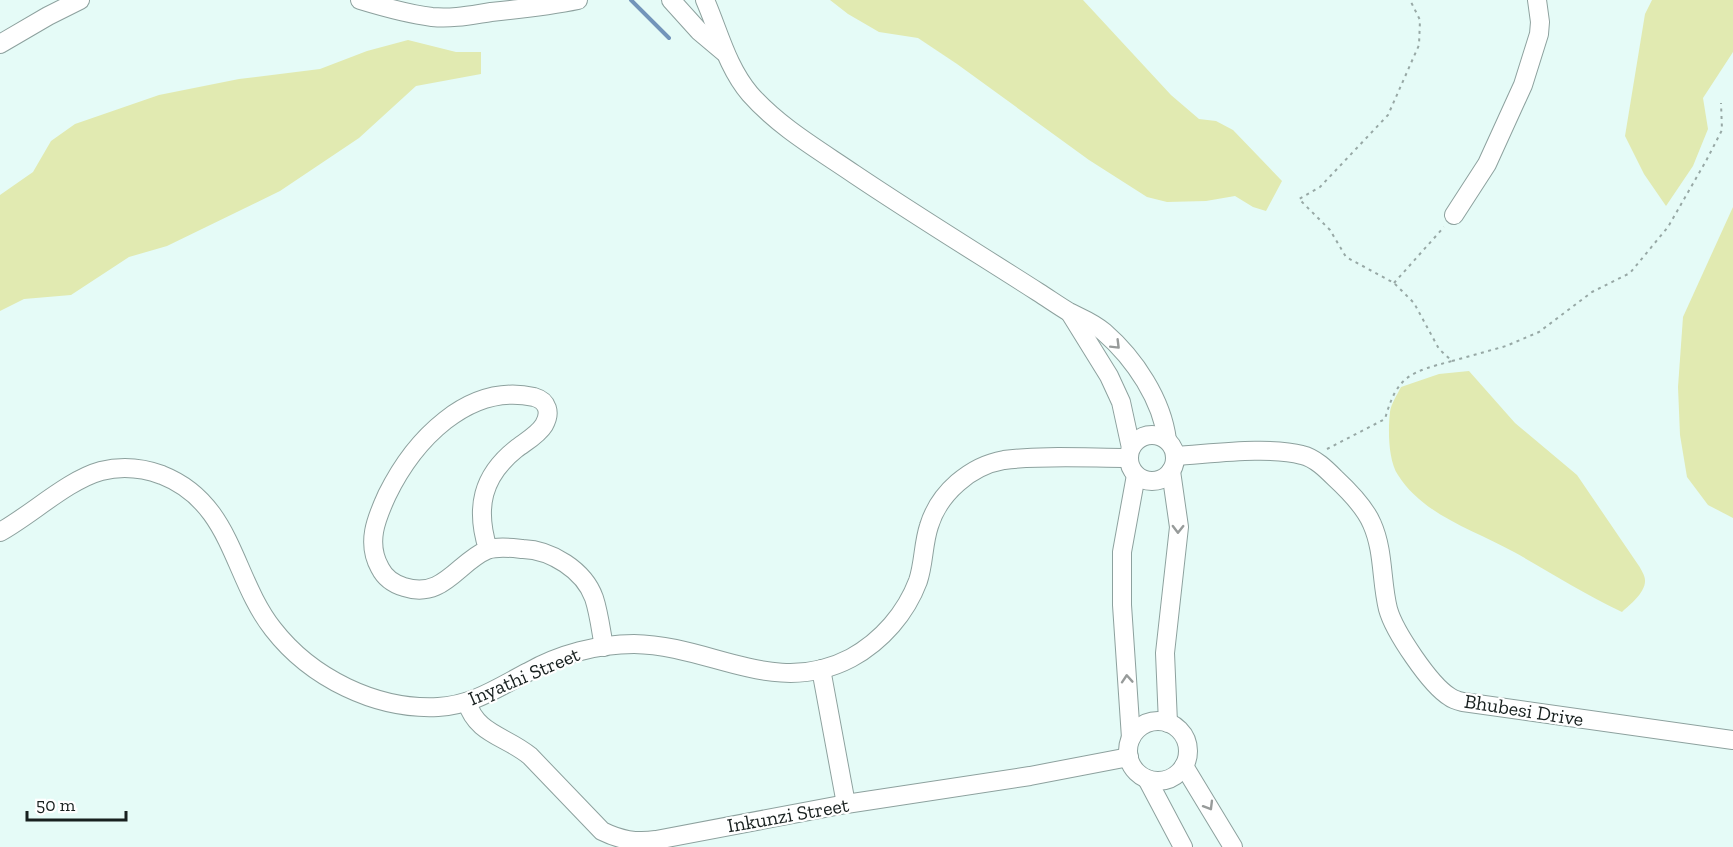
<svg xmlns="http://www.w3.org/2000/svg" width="1733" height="847" viewBox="0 0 1733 847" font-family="'Zilla Slab',serif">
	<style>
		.green { fill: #e1eab1 }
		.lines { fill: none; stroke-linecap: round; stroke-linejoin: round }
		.stream { stroke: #7395ba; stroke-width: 4 }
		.minor-casing { stroke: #8da19e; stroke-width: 20 }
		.path { stroke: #97a8a5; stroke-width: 2; stroke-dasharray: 3 4.5; stroke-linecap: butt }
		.minor { stroke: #fff; stroke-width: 18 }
		.oneway { stroke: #979b9a }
		.labels { text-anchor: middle; stroke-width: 4.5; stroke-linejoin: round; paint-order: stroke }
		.street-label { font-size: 20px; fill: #18201f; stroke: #fff }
	</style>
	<rect width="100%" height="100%" fill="#e5fbf7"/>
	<g class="green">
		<polygon points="830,0 1083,0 1171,95 1199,119 1216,121 1233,130 1282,181 1266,211 1253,207 1235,196 1206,201 1167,202 1147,197 1089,160 957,64 918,38 879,32 848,14"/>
		<polygon points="1652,0 1733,0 1733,52 1703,98 1708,129 1693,166 1666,206 1644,174 1625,136 1645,14"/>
		<polygon points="408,40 456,52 481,52 481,74 416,86 359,138 280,191 167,246 129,257 71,295 24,299 0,311 0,195 33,172 51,141 75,124 159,95 239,79 320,69 367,51"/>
		<polygon points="1733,207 1733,518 1708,505 1687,477 1680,435 1678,387 1683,317"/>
		<path d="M1469 371 1515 423 1577 475 1639 566C1641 569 1645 576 1645 580 1646 592 1630 605 1622 612 1584 594 1550 572 1514 552 1474 530 1423 515 1398 475 1388 460 1388 429 1390 412 1391 404 1397 395 1401 387L1439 374Z"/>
	</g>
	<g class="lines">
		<polyline class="stream" points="631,0 669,38"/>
		<defs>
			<g id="minor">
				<path d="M360 0C383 7 407 14 432 17 453 19 471 15 491 12 521 9 549 6 578 0"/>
				<polyline points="671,0 699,31 724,52"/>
				<path d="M705 0C719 32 727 67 750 94 779 127 819 150 854 174 915 215 977 253 1038 292 1049 299 1059 306 1069 312 1081 318 1094 323 1104 332 1135 359 1162 400 1167 440"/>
				<polyline points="0,44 48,16 80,0"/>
				<polyline points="1454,215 1487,164 1523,85 1539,34 1540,22 1537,0"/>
				<polyline points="1070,313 1109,376 1121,402 1131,448"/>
				<circle cx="1152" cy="458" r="23"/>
				<path d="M1175 456C1211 454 1269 446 1302 455 1315 458 1326 469 1335 478 1349 491 1365 507 1372 524 1384 551 1381 581 1388 609 1394 631 1430 685 1450 697 1454 700 1459 701 1463 702L1733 740"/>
				<path d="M0 532C31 515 68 480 101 471 121 466 143 468 162 475 233 503 232 577 273 629 311 678 376 710 438 707 473 705 497 688 528 672 560 654 598 644 634 644 711 645 775 698 851 658 882 641 906 613 918 581 924 563 923 544 929 526 939 493 970 466 1004 460 1041 455 1090 458 1129 458"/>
				<path d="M488 549C475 508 482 476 516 449 525 442 538 435 544 425 551 413 548 401 534 397 467 382 413 442 387 495 376 519 366 543 380 568 385 578 394 584 404 587 443 600 458 562 487 550 497 546 512 548 523 549 551 550 584 570 594 598 599 613 601 631 604 647"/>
				<polyline points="821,669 846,804"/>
				<path d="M467 702C476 734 506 736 530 756L602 831C620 840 636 843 656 840L846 804 1030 776 1129 757"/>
				<circle cx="1158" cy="751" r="30"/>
				<polyline points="1168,723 1165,653 1179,527 1171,471"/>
				<polyline points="1131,738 1122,605 1122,552 1136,475"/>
				<polyline points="1184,766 1233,847"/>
				<polyline points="1147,779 1183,847"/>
			</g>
		</defs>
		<use href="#minor" class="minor-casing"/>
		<g class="path">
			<polyline points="1394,283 1444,227"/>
			<polyline points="1452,361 1506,346 1539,332 1592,292 1630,273 1668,227 1706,161 1722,130 1721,103"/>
			<path d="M1327 449 1385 419C1397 375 1411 372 1452 361L1439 349 1414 303 1394 283 1346 257 1330 230 1299 199 1320 187 1388 115 1419 45 1420 20 1410 0"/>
		</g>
		<use href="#minor" class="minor"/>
	</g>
	<defs><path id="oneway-chevron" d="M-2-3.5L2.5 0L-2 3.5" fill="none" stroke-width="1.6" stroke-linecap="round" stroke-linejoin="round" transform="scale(1.5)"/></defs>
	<g class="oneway">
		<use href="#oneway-chevron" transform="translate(1116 345) rotate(45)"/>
		<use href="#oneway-chevron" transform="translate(1178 529) rotate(91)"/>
		<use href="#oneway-chevron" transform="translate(1127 679) rotate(-94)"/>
		<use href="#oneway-chevron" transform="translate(1209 806) rotate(59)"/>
	</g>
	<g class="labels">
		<g class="street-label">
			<text transform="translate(524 676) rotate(-23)" y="7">Inyathi Street</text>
			<text transform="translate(1524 710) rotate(9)" y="7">Bhubesi Drive</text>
			<text transform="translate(788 815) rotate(-10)" y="7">Inkunzi Street</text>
		</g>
	</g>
	<path d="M27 811v9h99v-9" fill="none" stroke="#18201f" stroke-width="3"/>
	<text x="36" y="811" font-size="18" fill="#18201f" stroke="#ffffff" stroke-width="4.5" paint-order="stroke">50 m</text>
</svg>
